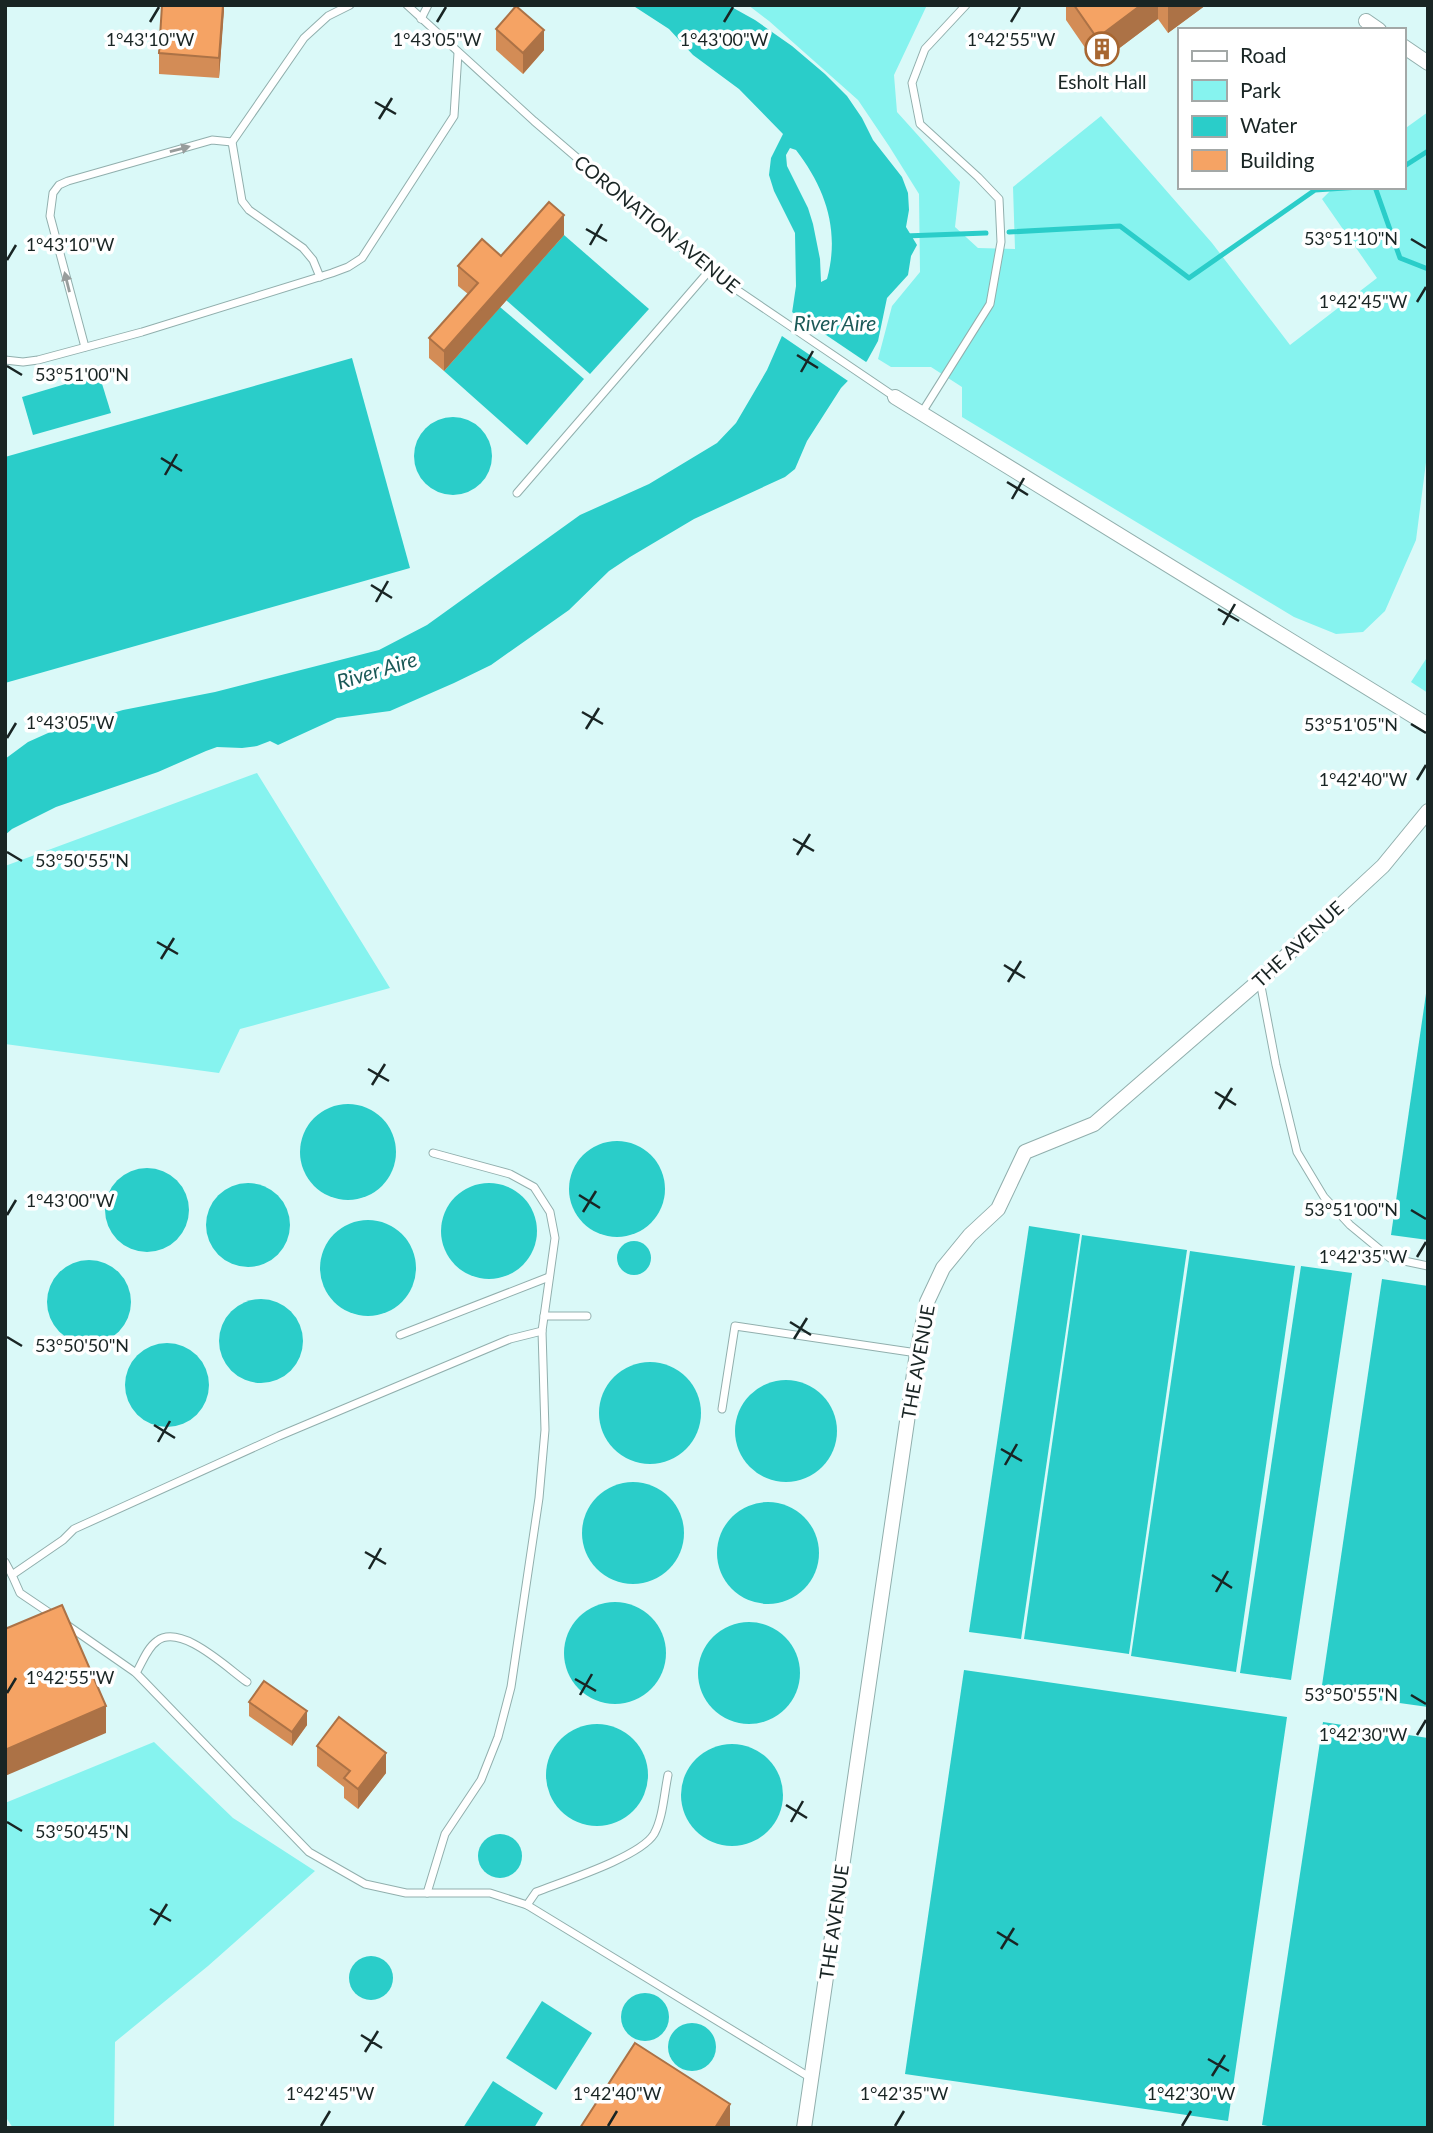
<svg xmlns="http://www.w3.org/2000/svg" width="1433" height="2133" viewBox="0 0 1433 2133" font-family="Lato,sans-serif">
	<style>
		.green { fill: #86f3ef }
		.water { fill: #2acdc9; fill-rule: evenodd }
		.pier { fill: #daf9f8 }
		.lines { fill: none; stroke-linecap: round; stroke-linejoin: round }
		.stream { stroke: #2acdc9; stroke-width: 5 }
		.service-casing { stroke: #91afad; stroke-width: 9 }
		.minor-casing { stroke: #91afad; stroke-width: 16 }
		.service { stroke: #fff; stroke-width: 7 }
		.minor { stroke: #fff; stroke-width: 14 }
		.wall { fill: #d38c56 }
		.shaded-wall { fill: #ac7246 }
		.building { fill: #f5a364; stroke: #ac7246; stroke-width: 2 }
		.oneway { fill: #989d9c }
		.ticks { fill: none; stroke: #192524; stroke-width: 2.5 }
		.labels { text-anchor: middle; stroke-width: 7; stroke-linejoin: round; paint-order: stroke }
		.poi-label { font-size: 19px; fill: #192524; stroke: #fff }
		.street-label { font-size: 19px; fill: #192524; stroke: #fff }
		.water-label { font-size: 21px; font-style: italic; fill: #1c5a58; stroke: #fff }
		.ticks-label { font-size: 18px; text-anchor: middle; fill: #192524; stroke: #fff; stroke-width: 7; stroke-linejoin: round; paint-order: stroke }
	</style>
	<rect width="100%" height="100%" fill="#daf9f8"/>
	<g class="green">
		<polygon points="748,5 927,5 894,75 897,112 960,182 955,227 978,248 1015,249 1013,187 1101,116 1212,243 1290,345 1377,278 1322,199 1334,187 1403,187 1403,130 1428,112 1428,447 1416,540 1385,611 1363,632 1336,634 1294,617 962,417 962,387 931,367 891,367 878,359 892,306 920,272 919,194 889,146 858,100 769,21"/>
		<polygon points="1428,656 1428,693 1411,682"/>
		<polygon points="257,773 390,988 240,1029 219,1073 5,1044 5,866"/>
		<polygon points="154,1742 233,1818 315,1871 208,1966 115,2042 114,2128 13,2128 5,2116 5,1803"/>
	</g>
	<g class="water">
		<path d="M632 5H728L755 20 792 46 825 74 847 96 862 118 873 140 902 177 908 193 909 210 906 227 917 245 911 256 908 275 887 298 878 341 867 361 841 388 807 441 795 469 785 477 694 519 630 557 609 571 569 610 491 665 454 683 390 711 337 718 278 745 270 741 257 746 242 748 217 747 206 751 158 772 56 807 12 829 5 835V759L28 742 57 729 123 710 215 692 379 650 427 625 580 515 649 484 717 443 736 423 767 370 792 313 796 286 795 233 774 191 769 175 771 158 783 134 739 89 693 55 669 29ZM790 148 796 150C826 189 840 231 827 279L821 282 820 259 813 224 808 208 787 166 786 155Z"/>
		<polygon points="564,235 649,309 590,374 506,300"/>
		<polygon points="500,307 584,379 527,445 444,371"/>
		<polygon points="352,358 410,568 5,683 5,457"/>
		<polygon points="99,374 111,413 33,435 22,397"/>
		<circle cx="453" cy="456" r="39"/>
		<polygon points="1428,980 1428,1240 1391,1235"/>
		<circle cx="348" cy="1152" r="48"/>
		<circle cx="617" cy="1189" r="48"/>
		<circle cx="147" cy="1210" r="42"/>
		<circle cx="489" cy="1231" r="48"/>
		<circle cx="248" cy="1225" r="42"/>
		<circle cx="368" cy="1268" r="48"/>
		<polygon points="1029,1226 1080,1234 1021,1639 969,1632"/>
		<polygon points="1082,1235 1187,1250 1129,1654 1024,1639"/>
		<circle cx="634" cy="1258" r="17"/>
		<polygon points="1190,1251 1295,1266 1236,1672 1131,1656"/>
		<circle cx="89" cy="1302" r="42"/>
		<polygon points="1301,1266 1352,1273 1291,1680 1240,1673"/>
		<polygon points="1382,1279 1428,1286 1428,1707 1321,1692"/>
		<circle cx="261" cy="1341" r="42"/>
		<circle cx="167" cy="1385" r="42"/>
		<circle cx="650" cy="1413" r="51"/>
		<circle cx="786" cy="1431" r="51"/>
		<circle cx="633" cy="1533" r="51"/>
		<circle cx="768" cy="1553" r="51"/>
		<circle cx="615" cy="1653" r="51"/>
		<circle cx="749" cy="1673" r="51"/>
		<polygon points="964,1670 1287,1717 1228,2121 905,2074"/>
		<polygon points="1323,1722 1428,1738 1428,2128 1279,2128 1262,2125"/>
		<circle cx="597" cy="1775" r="51"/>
		<circle cx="732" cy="1795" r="51"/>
		<circle cx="500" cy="1856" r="22"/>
		<circle cx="371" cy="1978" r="22"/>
		<circle cx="645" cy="2017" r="24"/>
		<polygon points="542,2001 592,2033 556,2090 506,2058"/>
		<circle cx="692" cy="2047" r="24"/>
		<polygon points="493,2081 543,2113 534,2128 463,2128"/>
	</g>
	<polygon class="pier" points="789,310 869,364 851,383 779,334"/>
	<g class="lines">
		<g class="stream">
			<polyline points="1403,167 1428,151"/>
			<polyline points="1375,187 1400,258 1428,269"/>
			<polyline points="1009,232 1120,226 1189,278 1315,190 1360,187"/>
			<polyline points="905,236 986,233"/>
		</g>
		<defs>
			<g id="service">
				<polyline points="407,5 534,121 709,271 895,397"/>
				<polyline points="421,19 428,5"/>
				<polyline points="320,277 313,260 303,248 249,210 242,201 232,142 304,38 328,16 350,5"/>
				<polyline points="85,347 50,216 53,193 59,185 68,181 212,140 232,142"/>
				<polyline points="5,360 23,362 38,360 142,332 332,273 348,267 362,258 454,116 458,53"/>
				<polyline points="921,414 990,304 1001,242 999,199 978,177 920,124 912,83 925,49 966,5"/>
				<polyline points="517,493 709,271"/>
				<polyline points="1260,981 1276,1065 1297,1152 1324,1197 1350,1225 1390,1258 1428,1266"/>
				<polyline points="544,1316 587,1316"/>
				<polyline points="400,1335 549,1277"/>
				<polyline points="722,1409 735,1326 917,1353"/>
				<polyline points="5,1562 12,1575"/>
				<polyline points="54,1616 20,1593 12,1575 63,1540 74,1529 279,1436 510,1339 542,1331"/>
				<polyline points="67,1625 136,1673 309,1852 365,1884 406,1893 490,1893 527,1905 811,2078"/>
				<path d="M136 1673C142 1663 147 1648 157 1641 181 1623 227 1668 247 1682"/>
				<polyline points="427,1893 445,1834 481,1780 498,1737 511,1687 539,1498 545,1430 542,1331 555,1238 550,1212 534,1187 510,1174 433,1153"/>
				<path d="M527 1905 536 1892C564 1881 640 1857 654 1834 663 1818 664 1794 668 1775"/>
			</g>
			<g id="minor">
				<polyline points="1366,21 1379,30"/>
				<polyline points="1403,46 1428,63"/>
				<polyline points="895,397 1428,725"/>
				<polyline points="804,2128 917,1353 927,1302 943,1268 970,1235 998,1209 1025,1152 1094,1124 1260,980 1383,866 1428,811"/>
			</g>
		</defs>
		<use href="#service" class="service-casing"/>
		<use href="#minor" class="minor-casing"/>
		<use href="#service" class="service"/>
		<use href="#minor" class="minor"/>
	</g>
	<g class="wall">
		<polygon points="224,5 219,78 159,74 159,53"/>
		<polygon points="1066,5 1206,5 1168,33 1158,19 1097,65 1066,20"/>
		<polygon points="496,29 544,50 523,74 496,50"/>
		<polygon points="564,235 444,371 429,358 429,338 468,294 458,286 458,266 501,256"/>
		<polygon points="249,1702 307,1725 292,1746 249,1716"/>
		<polygon points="317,1746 386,1773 358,1809 344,1798 344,1787 317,1766"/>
	</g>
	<g class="shaded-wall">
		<polygon points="223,5 224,5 224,11 219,78 219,58"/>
		<polygon points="1141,5 1158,5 1158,19 1097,65 1097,38"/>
		<polygon points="1169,5 1206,5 1168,33 1168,6"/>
		<polygon points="544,30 544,50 523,74 523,53"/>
		<polygon points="564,215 564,235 444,371 444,351"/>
		<polygon points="106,1706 106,1733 5,1776 5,1750"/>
		<polygon points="307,1711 307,1725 292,1746 292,1732"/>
		<polygon points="386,1753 386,1773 358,1809 358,1789"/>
		<polygon points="730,2104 730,2128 715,2128"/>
	</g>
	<g class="building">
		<polygon points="162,5 223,5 219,58 159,53"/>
		<polygon points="1074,5 1141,5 1097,38"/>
		<polygon points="516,6 544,30 523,53 496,29"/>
		<polygon points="549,202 564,215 444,351 429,338 478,283 458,266 482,239 501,256"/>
		<polygon points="62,1605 106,1706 5,1750 5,1629"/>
		<polygon points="264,1681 307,1711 292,1732 249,1702"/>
		<polygon points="339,1717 386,1753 358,1789 344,1778 350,1771 317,1746"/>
		<polygon points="635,2043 730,2104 715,2128 580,2128"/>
	</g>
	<defs><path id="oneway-solid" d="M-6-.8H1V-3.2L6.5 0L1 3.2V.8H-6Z" transform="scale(1.75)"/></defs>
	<g class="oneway">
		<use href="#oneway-solid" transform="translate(180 149) rotate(-15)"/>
		<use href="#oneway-solid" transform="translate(67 282) rotate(-104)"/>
	</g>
	<path class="ticks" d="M150 22 159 7M437 22 446 7M724 22 733 7M1011 22 1020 7M375 102 396 114M379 119 392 98M586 229 607 241M1411 239 1426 248M590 245 602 224M7 260 16 245M1417 302 1426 287M797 355 818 368M7 366 22 375M801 372 813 351M161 458 182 471M165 475 177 454M1007 482 1028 495M1012 499 1024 478M371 585 392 598M376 602 388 581M1218 609 1239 621M1223 625 1235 604M582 712 603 724M1411 724 1426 733M586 729 599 708M7 738 16 723M1417 780 1426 765M793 839 814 851M7 852 22 861M797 855 810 834M157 942 178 954M161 959 174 938M1004 965 1025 978M1008 982 1021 961M368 1069 389 1081M372 1085 385 1064M1215 1092 1236 1105M1219 1109 1232 1088M579 1195 600 1208M1411 1210 1426 1219M583 1212 596 1191M7 1215 16 1200M1417 1257 1426 1242M790 1322 811 1335M7 1337 22 1346M794 1339 807 1318M154 1425 175 1438M158 1442 170 1421M1001 1449 1022 1461M1005 1465 1017 1444M365 1552 386 1564M369 1569 381 1548M1212 1575 1232 1588M1216 1592 1228 1571M575 1679 596 1691M7 1693 16 1678M580 1695 592 1674M1411 1695 1426 1704M1417 1735 1426 1720M786 1805 807 1818M7 1822 22 1831M791 1822 803 1801M150 1909 171 1921M154 1925 167 1904M997 1932 1018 1945M1001 1949 1014 1928M361 2035 382 2048M365 2052 378 2031M1208 2059 1229 2071M1212 2076 1225 2055M321 2126 330 2111M608 2126 617 2111M895 2126 904 2111M1182 2126 1191 2111"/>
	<defs>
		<symbol id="building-ring" viewBox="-11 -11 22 22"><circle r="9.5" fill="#fff" stroke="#a76631" stroke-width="1.5"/><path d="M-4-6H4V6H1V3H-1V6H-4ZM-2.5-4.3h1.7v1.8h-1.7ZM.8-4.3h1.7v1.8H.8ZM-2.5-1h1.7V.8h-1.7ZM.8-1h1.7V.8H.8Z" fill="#a76631"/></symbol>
	</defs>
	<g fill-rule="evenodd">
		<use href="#building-ring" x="1083" y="30" width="38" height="38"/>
	</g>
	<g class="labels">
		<g class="poi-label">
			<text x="1102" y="89">Esholt Hall</text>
		</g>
		<g class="street-label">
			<text transform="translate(657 224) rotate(39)" y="7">CORONATION AVENUE</text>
			<text transform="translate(1298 944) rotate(-43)" y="7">THE AVENUE</text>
			<text transform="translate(918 1362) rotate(-80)" y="7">THE AVENUE</text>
			<text transform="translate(834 1922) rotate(-82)" y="7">THE AVENUE</text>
		</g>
		<g class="water-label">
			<text x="835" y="331">River Aire</text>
			<text transform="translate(377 671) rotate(-17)" y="7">River Aire</text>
		</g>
	</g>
	<g class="ticks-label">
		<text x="150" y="46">1°43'10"W</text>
		<text x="437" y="46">1°43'05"W</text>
		<text x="724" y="46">1°43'00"W</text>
		<text x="1011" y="46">1°42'55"W</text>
		<text x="1351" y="245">53°51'10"N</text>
		<text x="70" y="251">1°43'10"W</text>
		<text x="1363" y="308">1°42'45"W</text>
		<text x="82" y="381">53°51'00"N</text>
		<text x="70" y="729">1°43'05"W</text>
		<text x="1351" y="731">53°51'05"N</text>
		<text x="1363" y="786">1°42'40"W</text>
		<text x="82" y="867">53°50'55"N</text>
		<text x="70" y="1207">1°43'00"W</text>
		<text x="1351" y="1216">53°51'00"N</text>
		<text x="1363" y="1263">1°42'35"W</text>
		<text x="82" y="1352">53°50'50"N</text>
		<text x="70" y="1684">1°42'55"W</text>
		<text x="1351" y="1701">53°50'55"N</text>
		<text x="1363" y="1741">1°42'30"W</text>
		<text x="82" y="1838">53°50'45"N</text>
		<text x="330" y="2100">1°42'45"W</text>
		<text x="617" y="2100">1°42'40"W</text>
		<text x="904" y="2100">1°42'35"W</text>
		<text x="1191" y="2100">1°42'30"W</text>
	</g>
	<rect width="1433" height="2133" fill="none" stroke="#192524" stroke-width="14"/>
	<rect x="1178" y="28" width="228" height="161" fill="#ffffff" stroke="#a3a8a7" stroke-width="2"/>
	<rect x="1192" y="51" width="35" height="10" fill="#ffffff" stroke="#a3a8a7" stroke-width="2"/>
	<text x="1240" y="63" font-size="21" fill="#192524">Road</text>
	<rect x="1192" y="80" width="35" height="21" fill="#86f3ef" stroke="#a3a8a7" stroke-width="2"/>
	<text x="1240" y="98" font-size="21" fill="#192524">Park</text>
	<rect x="1192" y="116" width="35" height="21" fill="#2acdc9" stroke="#a3a8a7" stroke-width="2"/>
	<text x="1240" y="133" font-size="21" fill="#192524">Water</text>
	<rect x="1192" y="150" width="35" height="21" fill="#f5a364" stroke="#a3a8a7" stroke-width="2"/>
	<text x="1240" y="168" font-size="21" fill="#192524">Building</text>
</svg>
